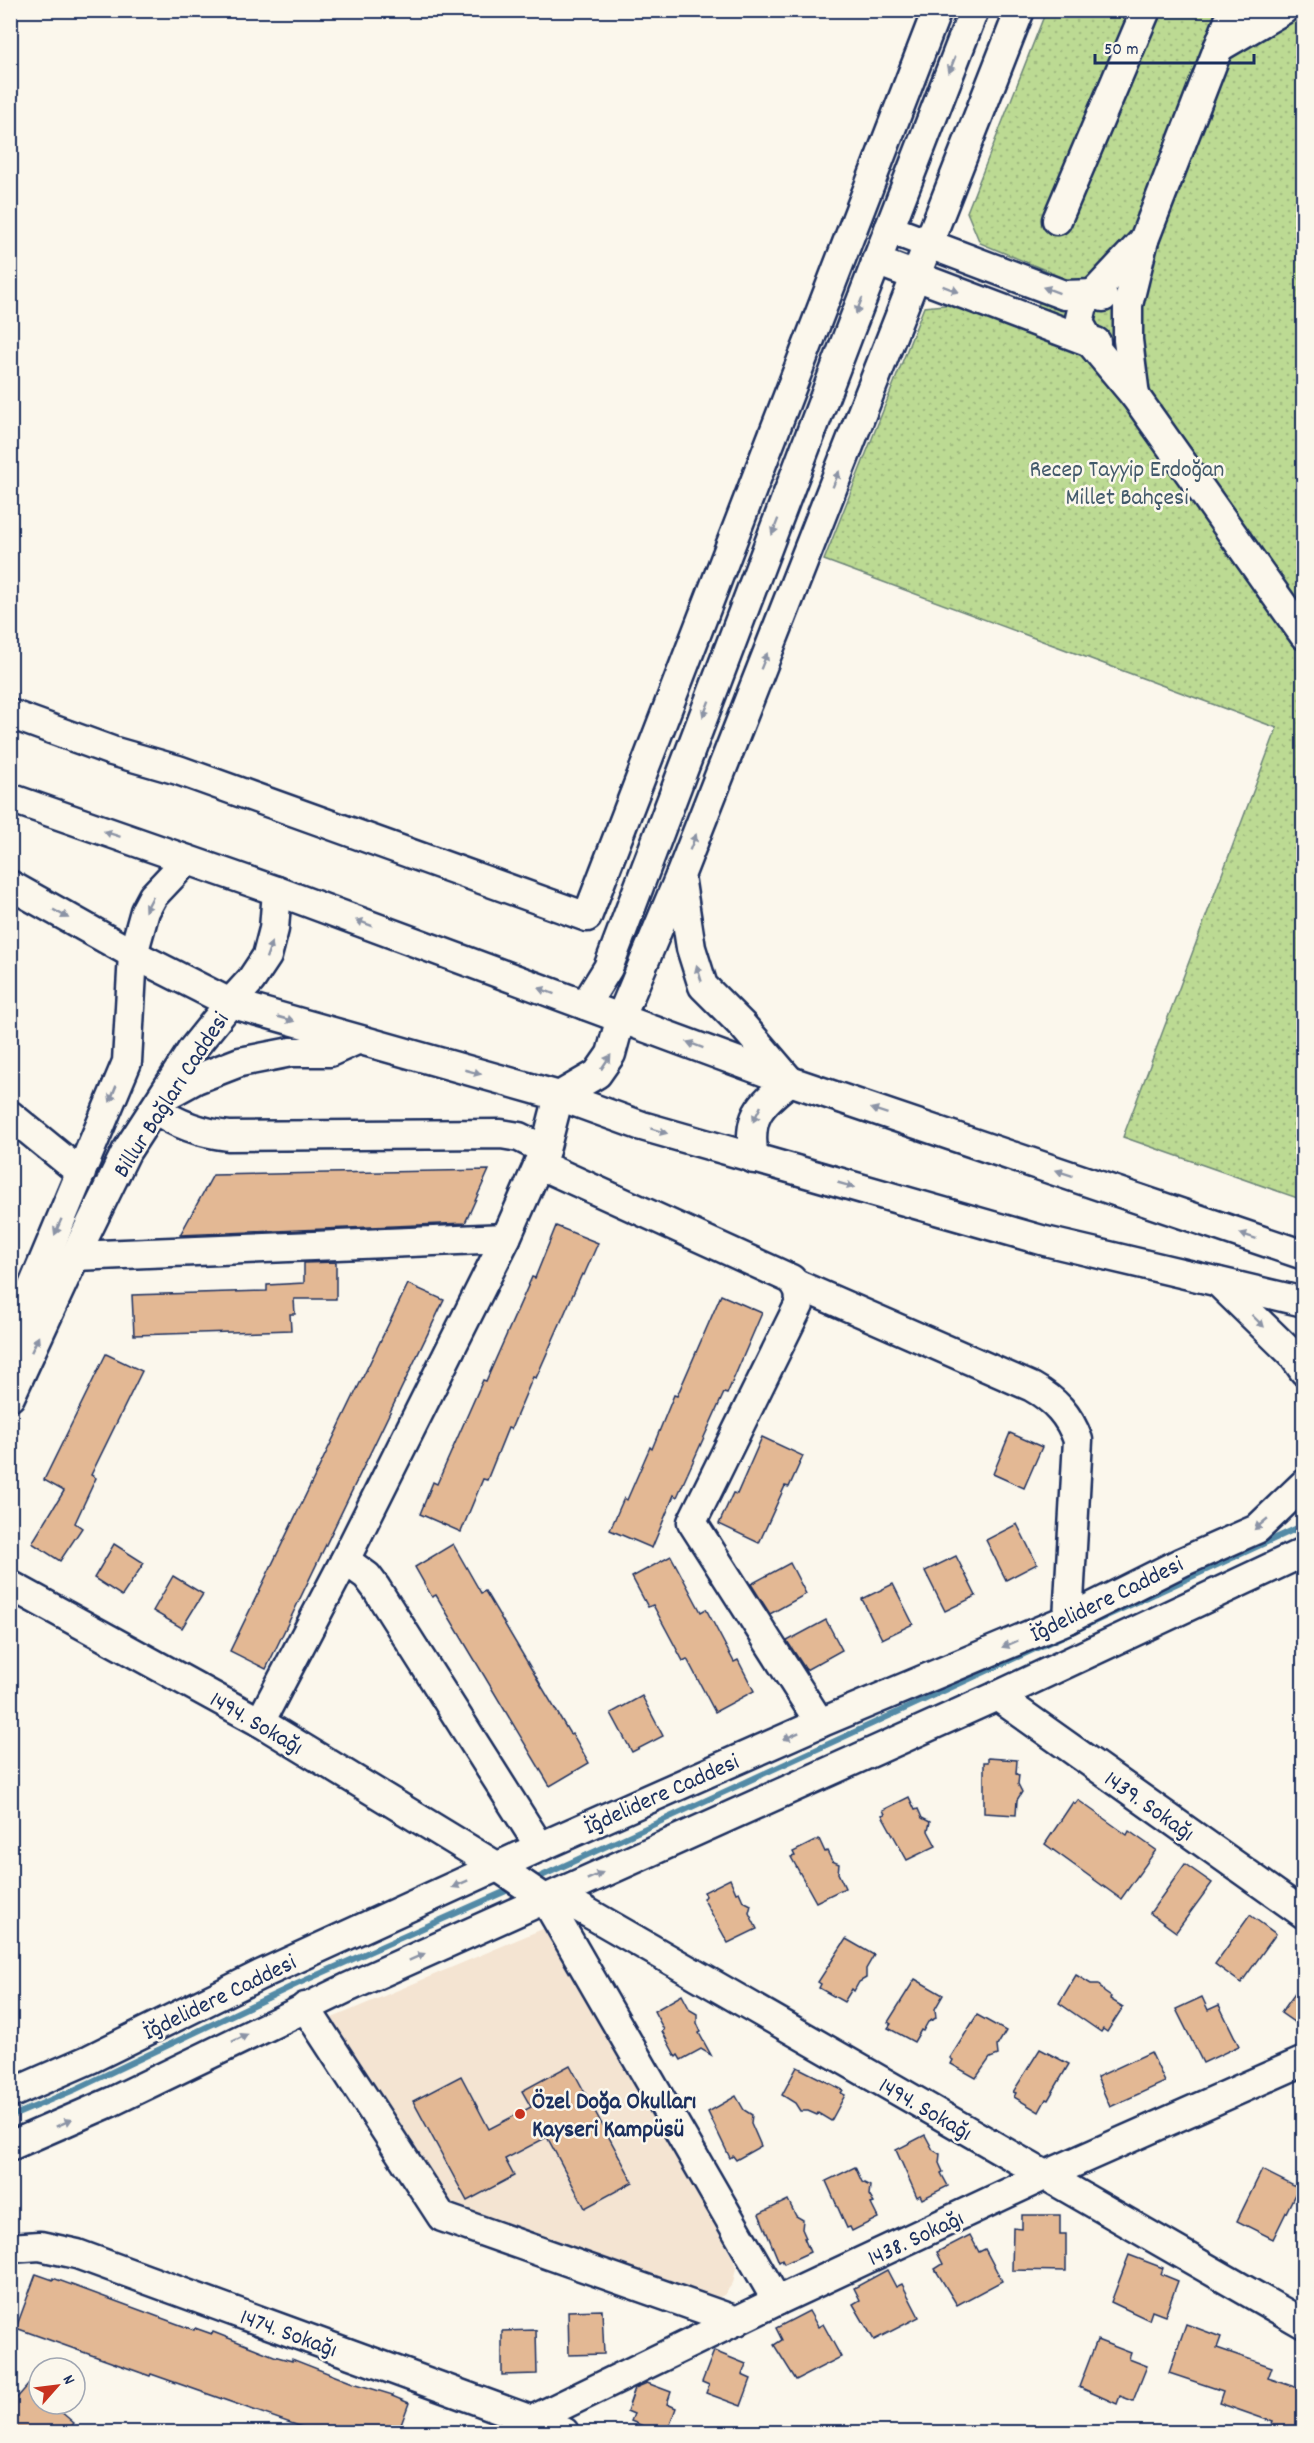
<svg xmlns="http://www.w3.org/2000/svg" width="1314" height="2443" viewBox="0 0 1314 2443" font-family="Dekko,sans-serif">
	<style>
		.built { fill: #f4e4d2 }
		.park { fill: url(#park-dots); stroke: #6c8478; stroke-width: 1.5 }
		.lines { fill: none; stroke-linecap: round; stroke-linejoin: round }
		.stream { stroke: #538aa6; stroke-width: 6 }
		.building { fill: #e3b894; stroke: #1b2f5e; stroke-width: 1.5 }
		.minor-casing { stroke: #1b2f5e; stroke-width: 33 }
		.minor { stroke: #fbf7ec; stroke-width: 28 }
		.oneway { fill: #8b93a5 }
		.poi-dot { fill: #c8321e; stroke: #fbf7ec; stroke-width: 2 }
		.labels { text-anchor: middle; stroke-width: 5; stroke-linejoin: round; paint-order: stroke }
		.park-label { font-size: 24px; fill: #435a6b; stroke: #fbf7ec }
		.street-label { font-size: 24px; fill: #1b2f5e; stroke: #fbf7ec }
		.poi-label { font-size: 24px; font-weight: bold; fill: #1b2f5e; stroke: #fbf7ec; text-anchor: start }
	</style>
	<defs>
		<pattern id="park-dots" width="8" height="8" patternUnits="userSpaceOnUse" patternTransform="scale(1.5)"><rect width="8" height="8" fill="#bcda93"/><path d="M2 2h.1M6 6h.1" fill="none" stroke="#a1bb81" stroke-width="1.8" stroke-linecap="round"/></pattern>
	</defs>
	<rect width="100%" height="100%" fill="#fbf7ec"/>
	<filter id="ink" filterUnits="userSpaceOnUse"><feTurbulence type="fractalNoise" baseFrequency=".0167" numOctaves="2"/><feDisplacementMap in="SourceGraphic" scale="12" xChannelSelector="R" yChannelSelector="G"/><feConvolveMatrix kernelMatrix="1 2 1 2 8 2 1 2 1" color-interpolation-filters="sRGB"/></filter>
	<g filter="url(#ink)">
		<polygon class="built" points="552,1925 734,2261 736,2268 733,2283 724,2295 717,2298 710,2300 445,2208 325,2021"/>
		<polygon class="park" points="1046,11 1303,11 1303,1200 1123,1137 1277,728 824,560 924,307 954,304 1028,334 1050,272 980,243 967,212"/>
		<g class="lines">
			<g class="stream">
				<polyline points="533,1880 1304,1525"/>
				<polyline points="10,2117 74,2090 297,1984 515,1887"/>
			</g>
		</g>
		<g class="building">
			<polygon points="489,1170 465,1223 180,1235 213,1175"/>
			<polygon points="556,1226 598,1243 584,1275 582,1274 536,1378 533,1377 511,1429 508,1428 487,1480 483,1479 461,1532 420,1514 433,1482 437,1484 483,1380 486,1381 532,1277 535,1278"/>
			<polygon points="336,1262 336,1299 294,1299 295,1314 290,1314 291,1330 134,1335 132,1295 267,1291 267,1285 304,1283 304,1263"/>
			<polygon points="408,1284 444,1300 266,1669 230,1651"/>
			<polygon points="721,1295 762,1313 727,1394 724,1393 677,1497 674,1495 652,1548 610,1530 624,1498 627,1500 650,1447 652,1449 674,1395 677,1396"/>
			<polygon points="106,1354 142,1371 91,1475 96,1478 75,1523 82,1528 60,1561 32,1543 64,1491 44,1480"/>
			<polygon points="1010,1433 1042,1447 1024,1488 993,1474"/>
			<polygon points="762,1437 803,1456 789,1487 785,1486 759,1543 719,1524 733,1493 737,1494"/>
			<polygon points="1017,1524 1037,1564 1006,1580 986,1540"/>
			<polygon points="114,1544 144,1563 122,1596 94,1578"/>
			<polygon points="453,1544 481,1593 485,1591 570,1734 572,1733 589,1763 550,1786 436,1595 432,1597 415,1567"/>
			<polygon points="671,1556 701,1612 706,1609 734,1662 738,1660 754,1691 715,1712 687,1659 683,1661 653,1605 648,1607 632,1577"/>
			<polygon points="956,1556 976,1596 945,1611 925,1571"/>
			<polygon points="790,1563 806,1594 770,1614 751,1584"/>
			<polygon points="173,1576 203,1594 182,1628 153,1611"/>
			<polygon points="893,1584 913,1624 882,1639 862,1599"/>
			<polygon points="826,1620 842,1650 806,1670 787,1641"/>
			<polygon points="642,1696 663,1736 632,1752 611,1713"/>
			<polygon points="988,1758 1017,1760 1016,1774 1019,1775 1018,1784 1022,1792 1017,1800 1016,1815 984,1813 984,1762 988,1762"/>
			<polygon points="909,1797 915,1810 918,1809 922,1818 930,1822 928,1831 936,1846 907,1860 882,1815 885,1814 883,1810"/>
			<polygon points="1078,1800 1127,1835 1129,1831 1156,1850 1121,1899 1045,1844 1073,1802 1075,1804"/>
			<polygon points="819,1839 825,1852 827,1851 832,1861 839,1864 838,1873 845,1888 816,1902 791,1857 795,1856 793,1852"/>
			<polygon points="1185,1864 1212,1883 1176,1932 1150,1913"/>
			<polygon points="730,1879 736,1893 739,1892 743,1901 751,1905 749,1913 757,1929 728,1943 703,1898 706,1896 704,1892"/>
			<polygon points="1250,1915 1276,1934 1241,1983 1215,1964"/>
			<polygon points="846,1939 874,1955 866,1969 866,1978 859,1982 854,1991 852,1989 844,2002 819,1988 821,1984 818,1982"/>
			<polygon points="1076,1975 1091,1984 1099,1984 1104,1992 1111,1997 1110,1999 1123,2007 1107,2032 1103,2029 1101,2032 1059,2003"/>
			<polygon points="915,1979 943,1995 935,2009 936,2018 928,2022 923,2031 921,2030 914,2042 888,2028 891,2024 888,2022"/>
			<polygon points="1304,1981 1304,2029 1281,2013"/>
			<polygon points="682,1995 690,2010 697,2014 697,2023 701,2032 699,2033 711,2055 701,2049 681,2060 678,2055 676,2057 662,2031 664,2030 654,2011"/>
			<polygon points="1202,1997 1208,2010 1219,2005 1239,2046 1203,2063 1176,2009"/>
			<polygon points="977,2015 1006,2031 997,2046 998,2055 990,2058 976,2078 951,2064 953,2060 950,2058"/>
			<polygon points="1040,2049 1069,2064 1048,2100 1046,2099 1039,2112 1014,2097 1016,2093 1013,2092"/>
			<polygon points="1151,2052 1165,2082 1110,2107 1097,2077"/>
			<polygon points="570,2065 633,2182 585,2208 547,2137 505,2159 514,2176 467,2201 413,2101 461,2076 489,2129 531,2107 522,2091"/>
			<polygon points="797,2067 843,2090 841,2093 845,2095 831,2121 818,2113 817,2115 808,2111 800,2111 795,2103 782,2095"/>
			<polygon points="736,2096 744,2110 752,2115 751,2123 761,2146 736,2160 733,2156 730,2158 708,2112"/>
			<polygon points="925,2135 933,2150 940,2154 939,2163 943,2172 941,2173 948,2186 922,2199 920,2195 917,2197 896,2150"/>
			<polygon points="855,2167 862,2182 870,2186 869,2195 874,2203 871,2204 878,2218 852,2231 850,2227 847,2228 826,2181"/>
			<polygon points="1262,2170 1298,2188 1273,2239 1237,2221"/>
			<polygon points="788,2200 796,2216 803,2220 802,2229 806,2238 804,2238 810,2252 784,2264 782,2260 779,2262 759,2214"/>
			<polygon points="1022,2215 1060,2215 1060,2234 1066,2234 1066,2271 1012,2270 1013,2228 1022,2229"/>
			<polygon points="970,2235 979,2252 985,2249 1002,2281 957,2305 935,2269 943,2264 937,2252"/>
			<polygon points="1129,2255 1163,2268 1161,2274 1178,2281 1165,2316 1152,2311 1149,2320 1111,2302"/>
			<polygon points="887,2270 896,2287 902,2284 919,2317 874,2340 853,2304 860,2300 854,2288"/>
			<polygon points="36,2274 53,2280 53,2278 194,2330 195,2328 212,2334 213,2332 274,2356 292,2361 292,2359 353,2383 393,2395 392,2396 409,2403 398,2433 319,2433 151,2374 150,2376 16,2328"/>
			<polygon points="602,2310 604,2354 569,2355 568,2311"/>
			<polygon points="809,2311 818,2327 823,2324 841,2357 796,2380 774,2345 782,2340 776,2328"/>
			<polygon points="1186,2324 1221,2337 1217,2348 1272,2367 1268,2378 1304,2390 1304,2433 1269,2433 1273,2422 1219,2403 1223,2391 1169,2373"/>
			<polygon points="536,2330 537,2374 502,2375 502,2331"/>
			<polygon points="1097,2340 1131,2353 1129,2359 1147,2366 1133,2401 1120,2396 1117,2404 1079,2387"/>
			<polygon points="714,2351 746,2364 742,2375 751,2379 741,2406 706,2393 709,2385 702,2382"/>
			<polygon points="647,2383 671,2392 667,2404 676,2408 667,2433 660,2433 631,2421 634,2414 627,2411 635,2388"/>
			<polygon points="29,2384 39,2393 39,2404 66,2404 60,2411 74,2423 66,2433 10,2433 10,2406"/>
		</g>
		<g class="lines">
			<defs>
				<g id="minor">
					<polyline points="1218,48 1283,10"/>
					<polyline points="1057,220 1146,10"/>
					<polyline points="889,229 1064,295 1095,294 1103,297"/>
					<polyline points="1144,240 1083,305 1079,323 1090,342 1135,396 1304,635"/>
					<polyline points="876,261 1090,342 1096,342"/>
					<polyline points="1135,396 1128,340 1128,305 1144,240 1233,10"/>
					<polyline points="10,714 112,751 178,770 587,917 937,10"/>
					<polyline points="10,798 277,891 790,1081 1304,1255"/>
					<path d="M680 876 691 948 703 986 743 1026 790 1081C758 1106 747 1117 754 1159"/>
					<polyline points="10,885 133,954 230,1003 559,1096 642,1126 1045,1241 1304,1302"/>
					<polyline points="585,1005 608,968 850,330 974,10"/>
					<polyline points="165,1096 196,1079 240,1062 291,1052 330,1052 357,1040"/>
					<path d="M155 1109C178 1125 201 1133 229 1136L501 1134 519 1137 545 1150"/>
					<polyline points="10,1115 81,1173"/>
					<path d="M538 1164 791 1279C799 1287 801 1294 799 1305L692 1522 820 1723"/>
					<polyline points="75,1256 506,1238"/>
					<polyline points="1218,1282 1292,1354 1304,1371"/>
					<path d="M796 1284 1032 1387C1055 1400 1069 1415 1078 1440L1068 1619"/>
					<polyline points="10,1341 127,1062 133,954 145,911 153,896 187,860"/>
					<polyline points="10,1397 75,1256 126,1152 192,1050 230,1003 251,980 267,956 274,929 277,891"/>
					<polyline points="345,1560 367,1576 376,1588 540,1847"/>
					<polyline points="10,1585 260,1722 498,1867 545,1899 777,2301"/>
					<polyline points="997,1696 1304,1914"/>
					<polyline points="260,1722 345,1560 506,1238 545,1150 559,1096 597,1074 611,1054 621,1017 680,876 1020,10"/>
					<polyline points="545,1899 580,1908 1304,2324"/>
					<polyline points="305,2007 442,2217 737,2321"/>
					<polyline points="10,2094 90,2059 260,1975 540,1847 820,1723 1068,1619 1182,1562 1257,1529 1304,1484"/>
					<polyline points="10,2146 111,2102 347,1988 997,1696 1304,1552"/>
					<polyline points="10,2248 40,2246 77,2254 564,2432"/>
					<polyline points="530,2421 777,2301 1044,2176 1304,2061"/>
				</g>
			</defs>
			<use href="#minor" class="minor-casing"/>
			<use href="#minor" class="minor"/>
		</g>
		<defs><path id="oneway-solid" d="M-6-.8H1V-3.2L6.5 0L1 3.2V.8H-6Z" transform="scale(1.5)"/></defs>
		<g class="oneway">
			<use href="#oneway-solid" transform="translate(952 65) rotate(111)"/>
			<use href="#oneway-solid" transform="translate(951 289) rotate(21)"/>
			<use href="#oneway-solid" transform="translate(1051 290) rotate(-160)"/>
			<use href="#oneway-solid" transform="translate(859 306) rotate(111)"/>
			<use href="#oneway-solid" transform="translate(836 479) rotate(-68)"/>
			<use href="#oneway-solid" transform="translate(775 527) rotate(111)"/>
			<use href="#oneway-solid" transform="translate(764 661) rotate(-68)"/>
			<use href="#oneway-solid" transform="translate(706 709) rotate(111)"/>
			<use href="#oneway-solid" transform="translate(112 834) rotate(-161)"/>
			<use href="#oneway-solid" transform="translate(693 842) rotate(-68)"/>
			<use href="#oneway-solid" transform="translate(149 904) rotate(118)"/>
			<use href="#oneway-solid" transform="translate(61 914) rotate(29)"/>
			<use href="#oneway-solid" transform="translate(364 923) rotate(-160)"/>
			<use href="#oneway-solid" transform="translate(269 950) rotate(-70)"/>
			<use href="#oneway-solid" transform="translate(699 973) rotate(-107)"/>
			<use href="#oneway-solid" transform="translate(546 991) rotate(-160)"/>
			<use href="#oneway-solid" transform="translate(286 1019) rotate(16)"/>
			<use href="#oneway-solid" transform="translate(695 1045) rotate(-159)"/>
			<use href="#oneway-solid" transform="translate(606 1062) rotate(-56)"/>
			<use href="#oneway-solid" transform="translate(473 1072) rotate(15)"/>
			<use href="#oneway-solid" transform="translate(113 1094) rotate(112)"/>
			<use href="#oneway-solid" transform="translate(879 1111) rotate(-162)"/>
			<use href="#oneway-solid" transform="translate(757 1114) rotate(116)"/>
			<use href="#oneway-solid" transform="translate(659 1131) rotate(17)"/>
			<use href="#oneway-solid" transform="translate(1064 1173) rotate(-161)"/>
			<use href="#oneway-solid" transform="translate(846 1185) rotate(16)"/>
			<use href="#oneway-solid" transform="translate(58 1227) rotate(113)"/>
			<use href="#oneway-solid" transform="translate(1248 1236) rotate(-161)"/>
			<use href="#oneway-solid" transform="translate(1258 1321) rotate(44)"/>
			<use href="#oneway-solid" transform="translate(35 1344) rotate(-65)"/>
			<use href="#oneway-solid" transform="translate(1261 1524) rotate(140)"/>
			<use href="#oneway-solid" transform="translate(1010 1644) rotate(157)"/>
			<use href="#oneway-solid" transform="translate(791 1736) rotate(156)"/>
			<use href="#oneway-solid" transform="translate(595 1876) rotate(-24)"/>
			<use href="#oneway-solid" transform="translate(460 1884) rotate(156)"/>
			<use href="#oneway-solid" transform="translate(417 1957) rotate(-24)"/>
			<use href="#oneway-solid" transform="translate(240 2038) rotate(-26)"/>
			<use href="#oneway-solid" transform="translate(64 2123) rotate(-24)"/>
		</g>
	</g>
	<circle class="poi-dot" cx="520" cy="2114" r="6"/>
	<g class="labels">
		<g class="park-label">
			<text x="1127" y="476">Recep Tayyip Erdoğan<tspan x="1127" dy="28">Millet Bahçesi</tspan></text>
		</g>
		<g class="street-label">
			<text transform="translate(170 1094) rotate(-57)" y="8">Billur Bağları Caddesi</text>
			<text transform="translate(1106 1598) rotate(-26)" y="8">İğdelidere Caddesi</text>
			<text transform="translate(257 1722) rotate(30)" y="8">1494. Sokağı</text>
			<text transform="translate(661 1793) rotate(-24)" y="8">İğdelidere Caddesi</text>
			<text transform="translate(1150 1805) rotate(35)" y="8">1439. Sokağı</text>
			<text transform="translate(219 1996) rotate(-26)" y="8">İğdelidere Caddesi</text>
			<text transform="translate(926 2108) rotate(30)" y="8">1494. Sokağı</text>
			<text transform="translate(915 2237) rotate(-25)" y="8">1438. Sokağı</text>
			<text transform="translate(289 2332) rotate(20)" y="8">1474. Sokağı</text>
		</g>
		<g class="poi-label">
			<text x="532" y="2108">Özel Doğa Okulları<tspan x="532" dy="28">Kayseri Kampüsü</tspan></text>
		</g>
	</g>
	<rect width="1314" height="2443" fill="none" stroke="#fbf7ec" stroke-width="36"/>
	<rect x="18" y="18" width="1278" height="2407" fill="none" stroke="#1b2f5e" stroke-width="2" filter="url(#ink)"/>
	<g transform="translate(57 2386) rotate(62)"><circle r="28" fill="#fbf7ec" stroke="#a1a7b3" stroke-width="1.5"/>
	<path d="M0-4.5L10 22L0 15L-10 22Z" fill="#c8321e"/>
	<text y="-9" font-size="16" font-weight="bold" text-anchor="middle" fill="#1b2f5e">N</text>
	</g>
	<path d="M1095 54v9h159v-9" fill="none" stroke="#1b2f5e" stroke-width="3"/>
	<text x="1104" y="54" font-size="18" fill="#1b2f5e" stroke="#fbf7ec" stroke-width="4.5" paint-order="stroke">50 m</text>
</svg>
